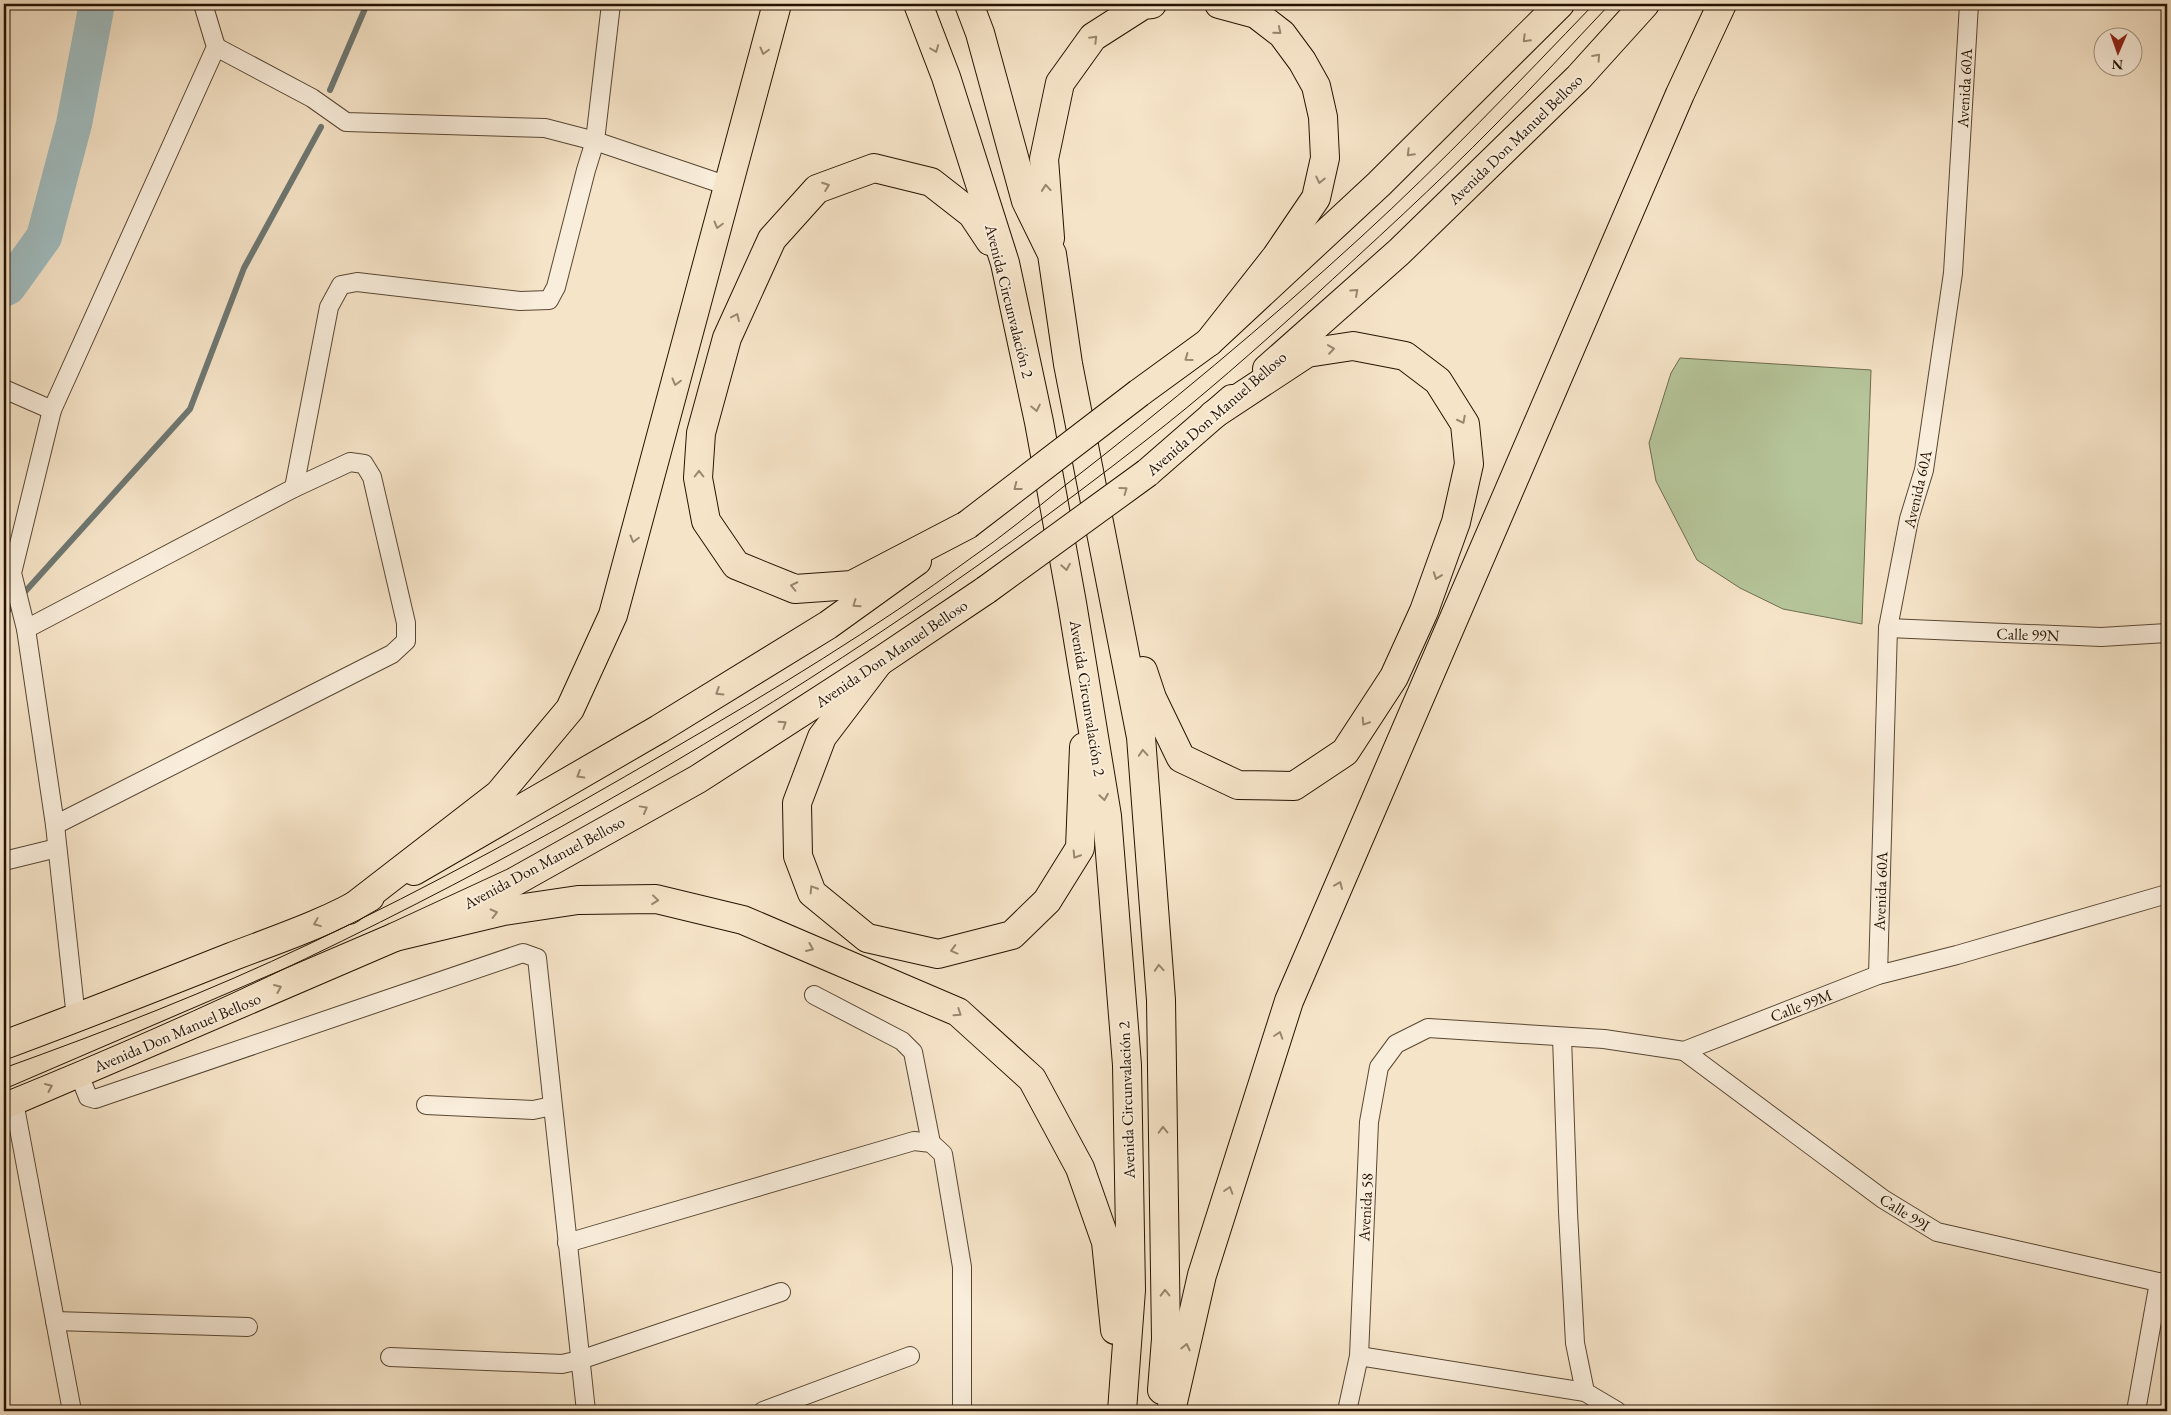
<svg xmlns="http://www.w3.org/2000/svg" width="2171" height="1415" viewBox="0 0 2171 1415" font-family="'EB Garamond',serif">
	<style>
		.green { fill: #b6c59a; stroke: #6d6c4e }
		.lines { fill: none; stroke-linecap: round; stroke-linejoin: round }
		.stream { stroke: #6e7873; stroke-width: 6 }
		.river { stroke: #a0bcbf; stroke-width: 36 }
		.street-casing { stroke: #584733; stroke-width: 20 }
		.primary-casing { stroke: #241301; stroke-width: 30 }
		.highway-casing { stroke: #241301; stroke-width: 30 }
		.street { stroke: #f9eddb; stroke-width: 18 }
		.primary { stroke: #f6e4c8; stroke-width: 28 }
		.highway { stroke: #f6e4c8; stroke-width: 28 }
		.tram { stroke: #241301; stroke-width: 1 }
		.primary-bridge-casing { stroke: #241301; stroke-width: 30; stroke-linecap: butt }
		.primary-bridge { stroke: #f6e4c8; stroke-width: 28 }
		.oneway { stroke: #98866e }
		.labels { text-anchor: middle; stroke-width: 4; stroke-linejoin: round; paint-order: stroke }
		.street-label { font-size: 16px; fill: #241301; stroke: #f9eddb }
	</style>
	<rect width="100%" height="100%" fill="#f6e4c8"/>
	<filter id="stains"><feTurbulence type="fractalNoise" baseFrequency=".004" numOctaves="4"/><feColorMatrix values="0 0 0 0 .2 0 0 0 0 .09 0 0 0 0 .02 0 0 0 .5 -.17"/></filter>
	<radialGradient id="worn" r=".72"><stop offset=".6" stop-color="#630" stop-opacity="0"/><stop offset="1" stop-color="#630" stop-opacity=".3"/></radialGradient>
	<polygon class="green" points="1680,358 1871,370 1862,624 1783,609 1740,588 1697,560 1656,481 1649,443 1671,373"/>
	<g class="lines">
		<g class="stream">
			<polyline points="330,90 367,4"/>
			<polyline points="4,615 190,409 244,268 321,127"/>
		</g>
		<polyline class="river" points="4,289 8,287 44,237 74,124 97,4"/>
		<defs>
			<g id="street">
				<polyline points="216,47 312,98 346,122 545,128 595,141 728,186"/>
				<polyline points="4,389 52,410"/>
				<polyline points="294,488 329,307 341,285 357,282 520,301 549,300 556,287 586,170 595,141 611,4"/>
				<polyline points="1888,628 2101,637 2167,633"/>
				<polyline points="26,629 294,488 350,462 364,464 372,477 406,623 406,641 392,654 55,825"/>
				<polyline points="4,861 57,848"/>
				<polyline points="1878,975 1888,628 1909,519 1924,470 1953,273 1969,4"/>
				<polyline points="814,995 902,1041 913,1052 931,1143"/>
				<polyline points="76,1018 55,825 26,629 12,573 52,410 216,47 203,4"/>
				<polyline points="1562,1037 1568,1212 1575,1343 1585,1392"/>
				<polyline points="1684,1051 1883,1199 1937,1232 2167,1284"/>
				<polyline points="79,1074 88,1097 95,1099 523,953 537,958 586,1411"/>
				<polyline points="14,1102 72,1411"/>
				<polyline points="426,1105 533,1110 552,1106"/>
				<polyline points="567,1243 914,1141 931,1143 943,1154 962,1267 962,1411"/>
				<polyline points="55,1321 248,1327"/>
				<polyline points="1359,1356 1585,1392 1617,1411"/>
				<polyline points="390,1357 562,1364 580,1360 781,1292"/>
				<polyline points="763,1411 910,1356"/>
				<polyline points="1347,1411 1359,1356 1369,1122 1379,1067 1396,1044 1428,1028 1604,1039 1684,1051 1878,975 1957,955 2167,894"/>
				<polyline points="2136,1411 2159,1282"/>
			</g>
			<g id="primary">
				<polyline points="1267,369 1399,252 1579,77 1645,4"/>
				<polyline points="1139,393 1209,342 1379,184 1560,4"/>
				<polyline points="1147,473 1232,399"/>
				<polyline points="414,871 659,729 828,625 917,561"/>
				<path d="M4 1045C80 1017 155 987 231 957 278 939 327 923 370 897"/>
				<polyline points="4,1105 395,937 514,882 698,779 879,662 986,590"/>
			</g>
			<g id="highway">
				<polyline points="918,4 946,77 1005,263 1039,422 1072,603 1107,816 1127,1065 1131,1290 1122,1411"/>
				<polyline points="969,4 980,33 1026,201 1052,254 1068,364 1141,737 1161,1000 1166,1339 1162,1390"/>
				<polyline points="1050,238 1044,159 1060,83 1093,37 1143,5 1152,4"/>
				<polyline points="1209,342 1276,257 1316,198 1325,158 1323,117 1316,86 1302,61 1282,34 1256,14 1219,4"/>
				<polyline points="967,525 852,585 795,589 736,565 706,521 698,478 701,433 727,338 772,239 817,189 874,168 931,182 972,214 990,241"/>
				<polyline points="879,662 822,737 797,803 798,856 812,893 867,938 938,954 1012,935 1047,901 1080,848 1084,747"/>
				<polyline points="1143,671 1152,698 1181,758 1238,785 1294,786 1345,752 1394,677 1424,611 1456,522 1469,464 1465,424 1438,381 1405,356 1353,346 1307,353 1213,415"/>
				<polyline points="349,910 499,794 570,709 613,615 777,4"/>
				<polyline points="395,937 504,911 578,900 656,899 743,920 958,1012 1032,1079 1080,1168 1106,1242 1115,1330"/>
				<polyline points="1171,1411 1202,1275 1289,1001 1680,94 1722,4"/>
			</g>
		</defs>
		<use href="#street" class="street-casing"/>
		<use href="#primary" class="primary-casing"/>
		<use href="#highway" class="highway-casing"/>
		<use href="#street" class="street"/>
		<use href="#primary" class="primary"/>
		<use href="#highway" class="highway"/>
		<g class="tram">
			<path d="M4 1068C107 1031 210 991 309 944 432 886 551 820 669 751 772 691 875 629 971 558 1003 536 1033 511 1063 487 1166 407 1265 325 1361 237 1442 163 1518 83 1594 4"/>
			<path d="M4 1092C413 926 796 714 1145 441 1202 397 1256 349 1309 301 1372 243 1435 186 1495 125 1534 86 1572 44 1610 4"/>
		</g>
		<defs>
			<g id="primary-bridge">
				<polyline points="967,525 1139,393"/>
				<polyline points="986,590 1147,473"/>
			</g>
		</defs>
		<use href="#primary-bridge" class="primary-bridge-casing"/>
		<use href="#primary-bridge" class="primary-bridge"/>
	</g>
	<defs><path id="oneway-chevron" d="M-2-3.5L2.5 0L-2 3.5" fill="none" stroke-width="1.6" stroke-linecap="round" stroke-linejoin="round" transform="scale(1.25)"/></defs>
	<g class="oneway">
		<use href="#oneway-chevron" transform="translate(1278 31) rotate(40)"/>
		<use href="#oneway-chevron" transform="translate(1094 39) rotate(-45)"/>
		<use href="#oneway-chevron" transform="translate(1526 39) rotate(135)"/>
		<use href="#oneway-chevron" transform="translate(935 49) rotate(69)"/>
		<use href="#oneway-chevron" transform="translate(764 51) rotate(105)"/>
		<use href="#oneway-chevron" transform="translate(1597 57) rotate(-48)"/>
		<use href="#oneway-chevron" transform="translate(1410 153) rotate(135)"/>
		<use href="#oneway-chevron" transform="translate(1320 180) rotate(102)"/>
		<use href="#oneway-chevron" transform="translate(826 186) rotate(-20)"/>
		<use href="#oneway-chevron" transform="translate(1046 188) rotate(-95)"/>
		<use href="#oneway-chevron" transform="translate(718 225) rotate(105)"/>
		<use href="#oneway-chevron" transform="translate(1355 292) rotate(-42)"/>
		<use href="#oneway-chevron" transform="translate(736 317) rotate(-65)"/>
		<use href="#oneway-chevron" transform="translate(1331 349) rotate(-8)"/>
		<use href="#oneway-chevron" transform="translate(1188 358) rotate(144)"/>
		<use href="#oneway-chevron" transform="translate(676 382) rotate(105)"/>
		<use href="#oneway-chevron" transform="translate(1036 408) rotate(78)"/>
		<use href="#oneway-chevron" transform="translate(1462 420) rotate(63)"/>
		<use href="#oneway-chevron" transform="translate(699 474) rotate(-90)"/>
		<use href="#oneway-chevron" transform="translate(1017 487) rotate(142)"/>
		<use href="#oneway-chevron" transform="translate(1124 490) rotate(-36)"/>
		<use href="#oneway-chevron" transform="translate(634 539) rotate(105)"/>
		<use href="#oneway-chevron" transform="translate(1066 567) rotate(80)"/>
		<use href="#oneway-chevron" transform="translate(1437 576) rotate(110)"/>
		<use href="#oneway-chevron" transform="translate(794 586) rotate(-168)"/>
		<use href="#oneway-chevron" transform="translate(856 604) rotate(145)"/>
		<use href="#oneway-chevron" transform="translate(719 692) rotate(148)"/>
		<use href="#oneway-chevron" transform="translate(1365 722) rotate(123)"/>
		<use href="#oneway-chevron" transform="translate(783 724) rotate(-33)"/>
		<use href="#oneway-chevron" transform="translate(1143 753) rotate(-94)"/>
		<use href="#oneway-chevron" transform="translate(580 775) rotate(150)"/>
		<use href="#oneway-chevron" transform="translate(1104 797) rotate(81)"/>
		<use href="#oneway-chevron" transform="translate(644 809) rotate(-29)"/>
		<use href="#oneway-chevron" transform="translate(1076 855) rotate(122)"/>
		<use href="#oneway-chevron" transform="translate(1339 885) rotate(-67)"/>
		<use href="#oneway-chevron" transform="translate(813 889) rotate(-122)"/>
		<use href="#oneway-chevron" transform="translate(655 900) rotate(6)"/>
		<use href="#oneway-chevron" transform="translate(494 913) rotate(-14)"/>
		<use href="#oneway-chevron" transform="translate(317 923) rotate(158)"/>
		<use href="#oneway-chevron" transform="translate(810 948) rotate(23)"/>
		<use href="#oneway-chevron" transform="translate(954 950) rotate(165)"/>
		<use href="#oneway-chevron" transform="translate(1159 968) rotate(-94)"/>
		<use href="#oneway-chevron" transform="translate(278 988) rotate(-23)"/>
		<use href="#oneway-chevron" transform="translate(958 1013) rotate(34)"/>
		<use href="#oneway-chevron" transform="translate(1279 1035) rotate(-72)"/>
		<use href="#oneway-chevron" transform="translate(49 1087) rotate(-23)"/>
		<use href="#oneway-chevron" transform="translate(1163 1130) rotate(-91)"/>
		<use href="#oneway-chevron" transform="translate(1229 1190) rotate(-72)"/>
		<use href="#oneway-chevron" transform="translate(1165 1293) rotate(-91)"/>
		<use href="#oneway-chevron" transform="translate(1186 1347) rotate(-77)"/>
	</g>
	<g class="labels">
		<g class="street-label">
			<text transform="translate(1964 88) rotate(-87)" y="6">Avenida 60A</text>
			<text transform="translate(1515 139) rotate(-44)" y="6">Avenida Don Manuel Belloso</text>
			<text transform="translate(1010 301) rotate(76)" y="6">Avenida Circunvalación 2</text>
			<text transform="translate(1216 413) rotate(-41)" y="6">Avenida Don Manuel Belloso</text>
			<text transform="translate(1917 489) rotate(-77)" y="6">Avenida 60A</text>
			<text transform="translate(2028 634) rotate(2)" y="6">Calle 99N</text>
			<text transform="translate(891 653) rotate(-34)" y="6">Avenida Don Manuel Belloso</text>
			<text transform="translate(1088 698) rotate(81)" y="6">Avenida Circunvalación 2</text>
			<text transform="translate(544 862) rotate(-28)" y="6">Avenida Don Manuel Belloso</text>
			<text transform="translate(1880 891) rotate(-88)" y="6">Avenida 60A</text>
			<text transform="translate(1801 1005) rotate(-21)" y="6">Calle 99M</text>
			<text transform="translate(177 1032) rotate(-23)" y="6">Avenida Don Manuel Belloso</text>
			<text transform="translate(1126 1100) rotate(-92)" y="6">Avenida Circunvalación 2</text>
			<text transform="translate(1365 1207) rotate(-87)" y="6">Avenida 58</text>
			<text transform="translate(1905 1212) rotate(32)" y="6">Calle 99I</text>
		</g>
	</g>
	<rect width="2171" height="1415" fill="none" stroke="#f6e4c8" stroke-width="20"/>
	<rect x="5" y="5" width="2161" height="1405" fill="none" stroke="#241301" stroke-width="2.5"/>
	<rect x="10" y="10" width="2151" height="1395" fill="none" stroke="#241301"/>
	<g transform="translate(2118 52) rotate(182)"><circle r="24" fill="#f9eddb" stroke="#a49684"/>
	<path d="M0-4L9 19L0 12L-9 19Z" fill="#8f2418"/>
	<text y="-8" font-size="14" font-weight="bold" text-anchor="middle" fill="#241301">N</text>
	</g>
	<rect width="100%" height="100%" filter="url(#stains)"/>
	<rect width="100%" height="100%" fill="url(#worn)"/>
</svg>
